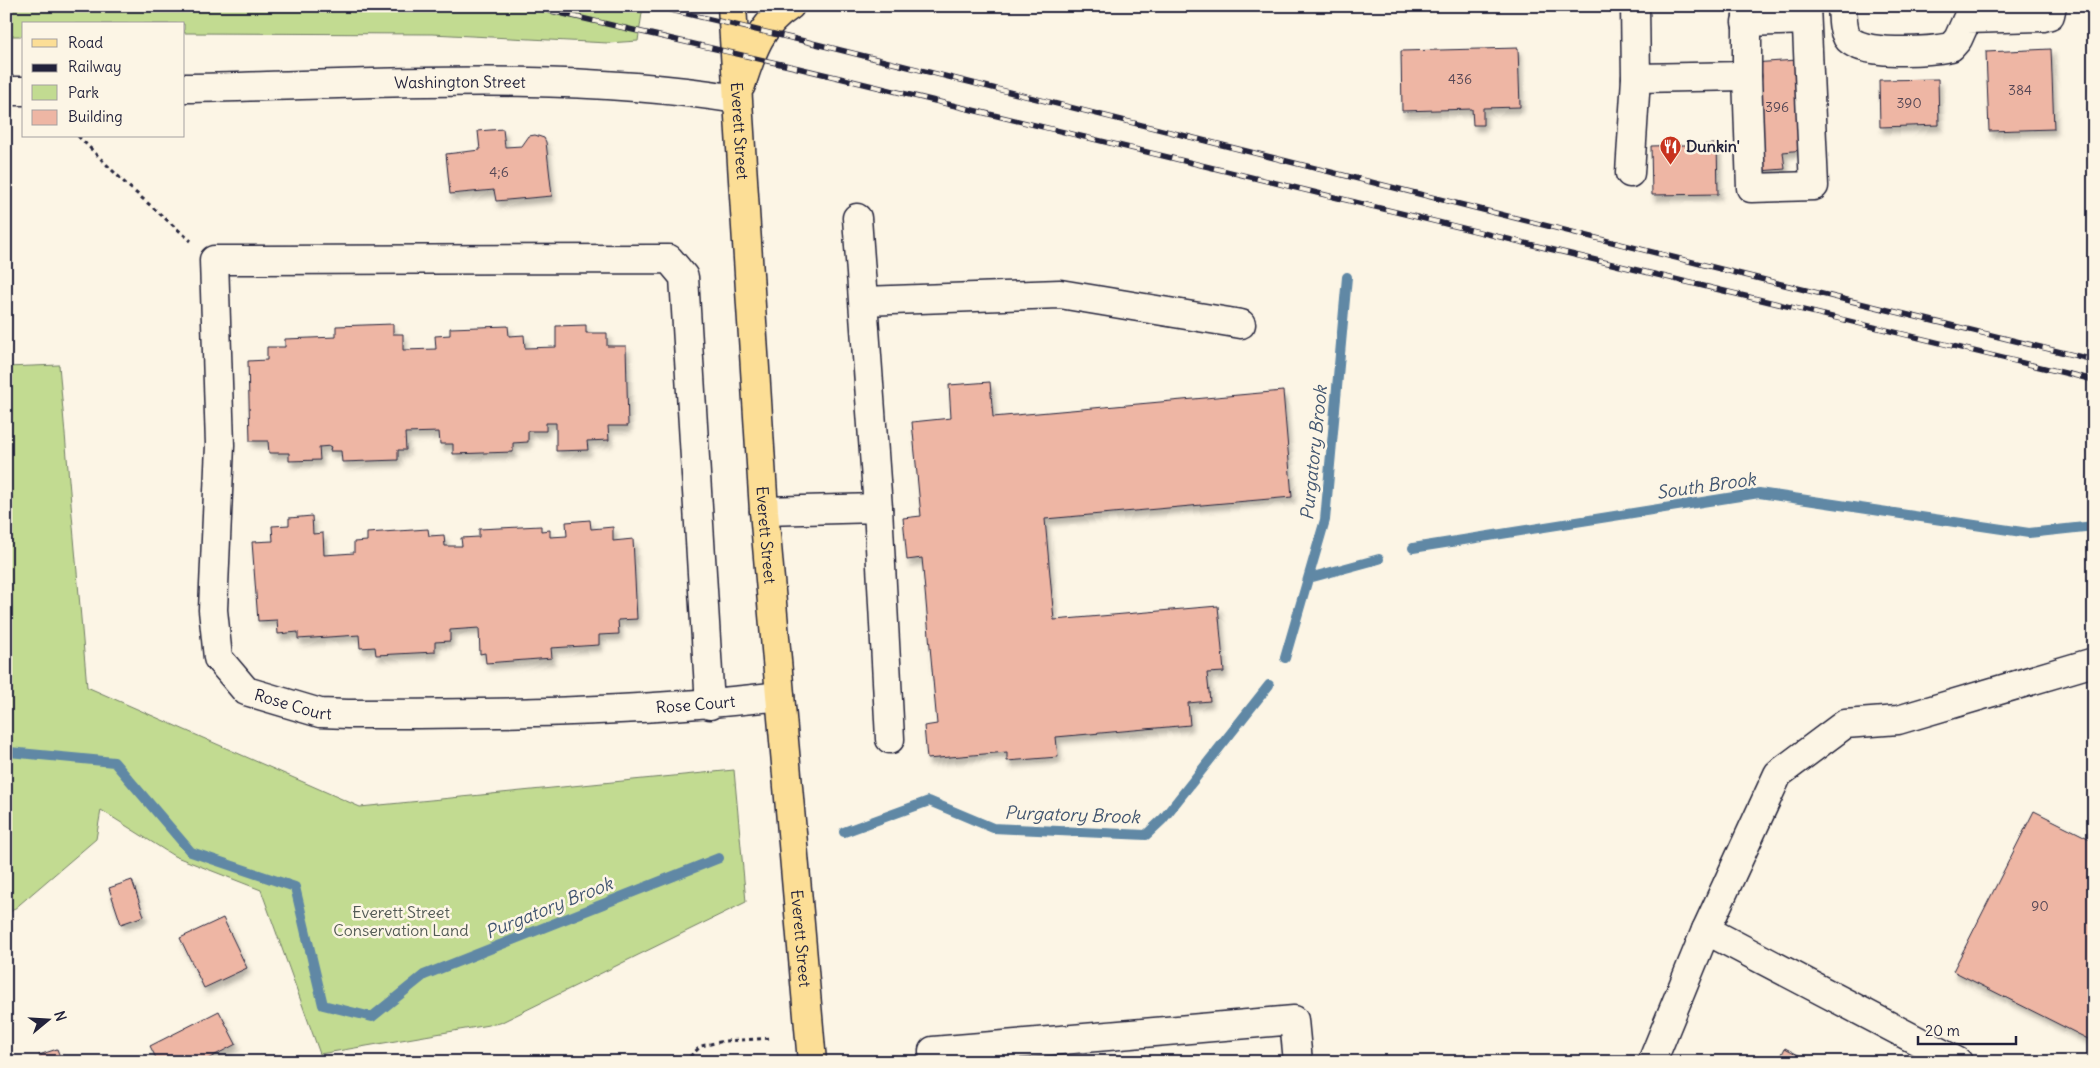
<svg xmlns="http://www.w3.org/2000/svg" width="2100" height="1068" viewBox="0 0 2100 1068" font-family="Delius,sans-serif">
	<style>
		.green { fill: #c2db91; stroke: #727e66 }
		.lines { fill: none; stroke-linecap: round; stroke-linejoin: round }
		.stream { stroke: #6088a5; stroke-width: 10 }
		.building { fill: #eeb6a4; stroke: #22223b; filter: url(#shadow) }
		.minor-casing { stroke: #22223b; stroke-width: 31 }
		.major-casing { stroke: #22223b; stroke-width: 31 }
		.path { stroke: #22223b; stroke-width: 3; stroke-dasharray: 4 4; stroke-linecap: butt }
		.minor { stroke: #fcf5e5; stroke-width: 28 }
		.major { stroke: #fcde96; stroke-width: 28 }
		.rail-casing { stroke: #22223b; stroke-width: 5.5 }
		.rail { stroke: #fcf5e5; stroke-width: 4; stroke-dasharray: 11; stroke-linecap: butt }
		.labels { text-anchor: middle; stroke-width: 5; stroke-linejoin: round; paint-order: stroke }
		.number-label { font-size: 14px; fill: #554755 }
		.street-label { font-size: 16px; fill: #22223b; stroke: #fcf5e5 }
		.poi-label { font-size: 16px; font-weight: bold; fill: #22223b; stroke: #fcf5e5; text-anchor: start }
		.park-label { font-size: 16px; fill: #525a55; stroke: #fcf5e5 }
		.water-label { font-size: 18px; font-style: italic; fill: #415570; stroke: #fcf5e5 }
	</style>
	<defs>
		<filter id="shadow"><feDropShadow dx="3" dy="5.5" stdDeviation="2.5" flood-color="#0004"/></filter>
	</defs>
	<rect width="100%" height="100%" fill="#fcf5e5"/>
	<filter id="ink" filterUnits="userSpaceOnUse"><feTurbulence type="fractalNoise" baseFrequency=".02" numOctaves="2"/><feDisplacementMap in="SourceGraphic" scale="10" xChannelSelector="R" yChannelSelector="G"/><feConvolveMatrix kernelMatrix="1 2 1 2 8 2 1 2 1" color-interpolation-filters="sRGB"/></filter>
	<g filter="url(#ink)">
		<g class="green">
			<polygon points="6,6 643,6 638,41 608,43 432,34 184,33 184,24 24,24 24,36 6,36"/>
			<polygon points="59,365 87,687 360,807 734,770 746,902 500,1023 320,1054 261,890 174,856 101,810 96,839 6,916 6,367"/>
		</g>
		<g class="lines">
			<g class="stream">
				<polyline points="1413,548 1759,493 2029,533 2094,526"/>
				<polyline points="1309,578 1379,559"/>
				<polyline points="1285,658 1325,520 1347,277"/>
				<polyline points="6,754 9,752 114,762 191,852 295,887 323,1005 372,1017 424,975 719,858"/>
				<polyline points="844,832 929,801 993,828 1146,835 1163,819 1269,685"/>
			</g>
		</g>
		<g class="building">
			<polygon points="1518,48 1520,107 1483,108 1483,125 1473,125 1472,109 1402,111 1401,51"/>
			<polygon points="2051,49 2054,129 1989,131 1986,52"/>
			<polygon points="1797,60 1803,150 1783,152 1785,169 1759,171 1752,63"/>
			<polygon points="1938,79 1939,125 1880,127 1879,80"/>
			<polygon points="503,129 505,147 522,146 529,136 535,135 544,138 546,142 552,196 496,201 494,190 450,194 446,154 480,150 478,131"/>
			<polygon points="1717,144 1718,194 1652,195 1651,146"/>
			<polygon points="393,324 393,334 403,334 403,350 436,349 435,336 450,335 450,328 508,326 509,336 524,335 525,348 556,347 556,326 586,325 586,333 607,333 607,346 626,346 628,426 608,426 609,440 587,441 588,450 556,451 556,423 546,423 546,431 528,431 528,442 513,443 513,452 453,454 453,444 440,444 439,432 405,433 406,450 398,450 398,460 342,462 341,451 330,451 331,446 319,447 320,460 289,461 289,453 269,453 268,441 250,441 248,361 267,360 267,347 285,347 285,339 336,337 336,326"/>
			<polygon points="990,382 993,417 1283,391 1292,497 1045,519 1054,620 1218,606 1224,672 1207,673 1210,701 1188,703 1190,725 1056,737 1058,757 1007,761 1007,752 927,759 924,726 937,724 922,558 907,560 903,518 921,516 912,422 951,418 949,385"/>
			<polygon points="312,516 313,534 323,533 324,555 354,553 354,542 367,541 367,533 428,529 429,536 444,535 445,546 462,546 461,538 479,537 479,529 541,526 541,531 550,530 550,537 567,536 566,522 590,520 591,529 613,527 613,541 633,539 637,619 618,620 619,634 599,635 599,645 551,648 552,658 486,663 485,653 480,654 479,628 450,630 450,641 435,642 435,652 376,655 375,647 360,648 359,635 298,639 298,632 278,634 277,620 258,621 252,542 273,541 272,526 289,525 289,518"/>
			<polygon points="2034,811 2094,841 2094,1042 1953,971"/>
			<polygon points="132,880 144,916 121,924 109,888"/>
			<polygon points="223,918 247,968 204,988 180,938"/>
			<polygon points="219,1011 236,1044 202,1062 158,1062 150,1046"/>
			<polygon points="1785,1048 1812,1062 1778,1062"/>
			<polygon points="57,1049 62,1062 42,1062 39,1055"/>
		</g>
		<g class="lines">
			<defs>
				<g id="minor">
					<path d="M1842 6C1843 16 1842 28 1847 37 1859 57 1930 51 1951 47L1958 39 1967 19 2043 17 2050 15 2052 6"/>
					<polyline points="1746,22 1806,20"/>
					<polyline points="1747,76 1751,188 1814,186 1806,6"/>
					<polyline points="1636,78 1747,76 1747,6"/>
					<path id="s1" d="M184 88C367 85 555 70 737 99"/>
					<polyline points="6,91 24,91"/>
					<polyline points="1630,173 1636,78 1635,6"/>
					<polyline points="857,218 878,508"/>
					<polyline points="864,301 1060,294 1241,324"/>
					<polyline points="764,511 878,508 890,739"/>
					<path id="s2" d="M710 705 684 277 669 259 214 260 220 445 213 610 218 658 246 691 320 713 348 714C492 714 637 713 780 696"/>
					<polyline points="1706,930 1778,774 1845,724 1898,720 2094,662"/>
					<polyline points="934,1062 933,1051 1294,1020 1298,1062"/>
					<polyline points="1652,1062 1706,930 1958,1062"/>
				</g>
				<g id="major">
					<path id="s3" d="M732 6 764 511 812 1062"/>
					<path d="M741 85C752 52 759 26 790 6"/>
				</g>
			</defs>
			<use href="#minor" class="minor-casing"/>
			<use href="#major" class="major-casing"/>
			<g class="path">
				<polyline points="78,136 127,185 191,241"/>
				<polyline points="684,1062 701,1046 724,1041 771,1038"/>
			</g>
			<use href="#minor" class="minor"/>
			<use href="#major" class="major"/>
			<defs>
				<g id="rail">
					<polyline points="529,6 798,68 2094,380"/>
					<polyline points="654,6 804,41 1785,285 2094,360"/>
				</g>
			</defs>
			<use href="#rail" class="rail-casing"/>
			<use href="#rail" class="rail"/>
		</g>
	</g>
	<defs>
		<symbol id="restaurant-pin" viewBox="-11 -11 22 30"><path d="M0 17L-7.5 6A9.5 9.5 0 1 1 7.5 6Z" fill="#c8321e" stroke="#fcf5e5"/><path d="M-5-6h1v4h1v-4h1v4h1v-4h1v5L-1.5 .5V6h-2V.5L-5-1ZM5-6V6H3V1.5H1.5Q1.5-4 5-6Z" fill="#fff"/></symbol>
	</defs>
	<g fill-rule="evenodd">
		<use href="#restaurant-pin" x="1658" y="134" width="25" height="34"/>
	</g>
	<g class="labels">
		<g class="number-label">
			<text x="1460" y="84">436</text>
			<text x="2020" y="95">384</text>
			<text x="1909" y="108">390</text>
			<text x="1777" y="112">396</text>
			<text x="499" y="177">4;6</text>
			<text x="2040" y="911">90</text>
		</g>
		<g class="street-label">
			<text dy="6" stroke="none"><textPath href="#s1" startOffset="276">Washington Street</textPath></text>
			<text dy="6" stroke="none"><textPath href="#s3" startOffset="125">Everett Street</textPath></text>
			<text dy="6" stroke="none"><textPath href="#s3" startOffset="530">Everett Street</textPath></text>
			<text dy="6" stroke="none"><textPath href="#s2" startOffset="1398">Rose Court</textPath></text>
			<text dy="6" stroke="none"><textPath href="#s2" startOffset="1802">Rose Court</textPath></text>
			<text dy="6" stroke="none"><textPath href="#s3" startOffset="935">Everett Street</textPath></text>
		</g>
		<g class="poi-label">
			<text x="1686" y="152">Dunkin'</text>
		</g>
		<g class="park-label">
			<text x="401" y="918">Everett Street<tspan x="401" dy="18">Conservation Land</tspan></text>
		</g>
		<g class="water-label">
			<text transform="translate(1314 453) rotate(-84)" y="6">Purgatory Brook</text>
			<text transform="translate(1706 486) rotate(-8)" y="6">South Brook</text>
			<text transform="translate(1072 815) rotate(2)" y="6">Purgatory Brook</text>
			<text transform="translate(549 908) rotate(-22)" y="6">Purgatory Brook</text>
		</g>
	</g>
	<rect width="2100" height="1068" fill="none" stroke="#fcf5e5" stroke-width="25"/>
	<rect x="12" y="12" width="2075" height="1043" fill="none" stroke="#22223b" stroke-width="2" filter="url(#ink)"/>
	<rect x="22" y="22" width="162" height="115" fill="#fcf5e5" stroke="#a5a1a1"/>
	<rect x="32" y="39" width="25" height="8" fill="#fcde96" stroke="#a5a1a1"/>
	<text x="68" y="48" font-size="15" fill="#22223b">Road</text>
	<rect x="32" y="64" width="25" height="8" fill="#22223b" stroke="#a5a1a1"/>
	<text x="68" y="72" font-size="15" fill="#22223b">Railway</text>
	<rect x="32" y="85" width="25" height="15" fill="#c2db91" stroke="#a5a1a1"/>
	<text x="68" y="98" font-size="15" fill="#22223b">Park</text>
	<rect x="32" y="110" width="25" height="15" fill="#eeb6a4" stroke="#a5a1a1"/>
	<text x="68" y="122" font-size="15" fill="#22223b">Building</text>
	<g transform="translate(48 1020) rotate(72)" stroke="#fcf5e5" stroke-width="4" paint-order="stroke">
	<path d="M0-4L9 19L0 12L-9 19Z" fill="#22223b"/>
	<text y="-8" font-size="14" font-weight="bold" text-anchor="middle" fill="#22223b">N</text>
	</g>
	<path d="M1918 1036v8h98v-8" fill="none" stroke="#22223b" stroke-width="2.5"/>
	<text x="1925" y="1036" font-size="15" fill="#22223b" stroke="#fcf5e5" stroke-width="4" paint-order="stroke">20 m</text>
</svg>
